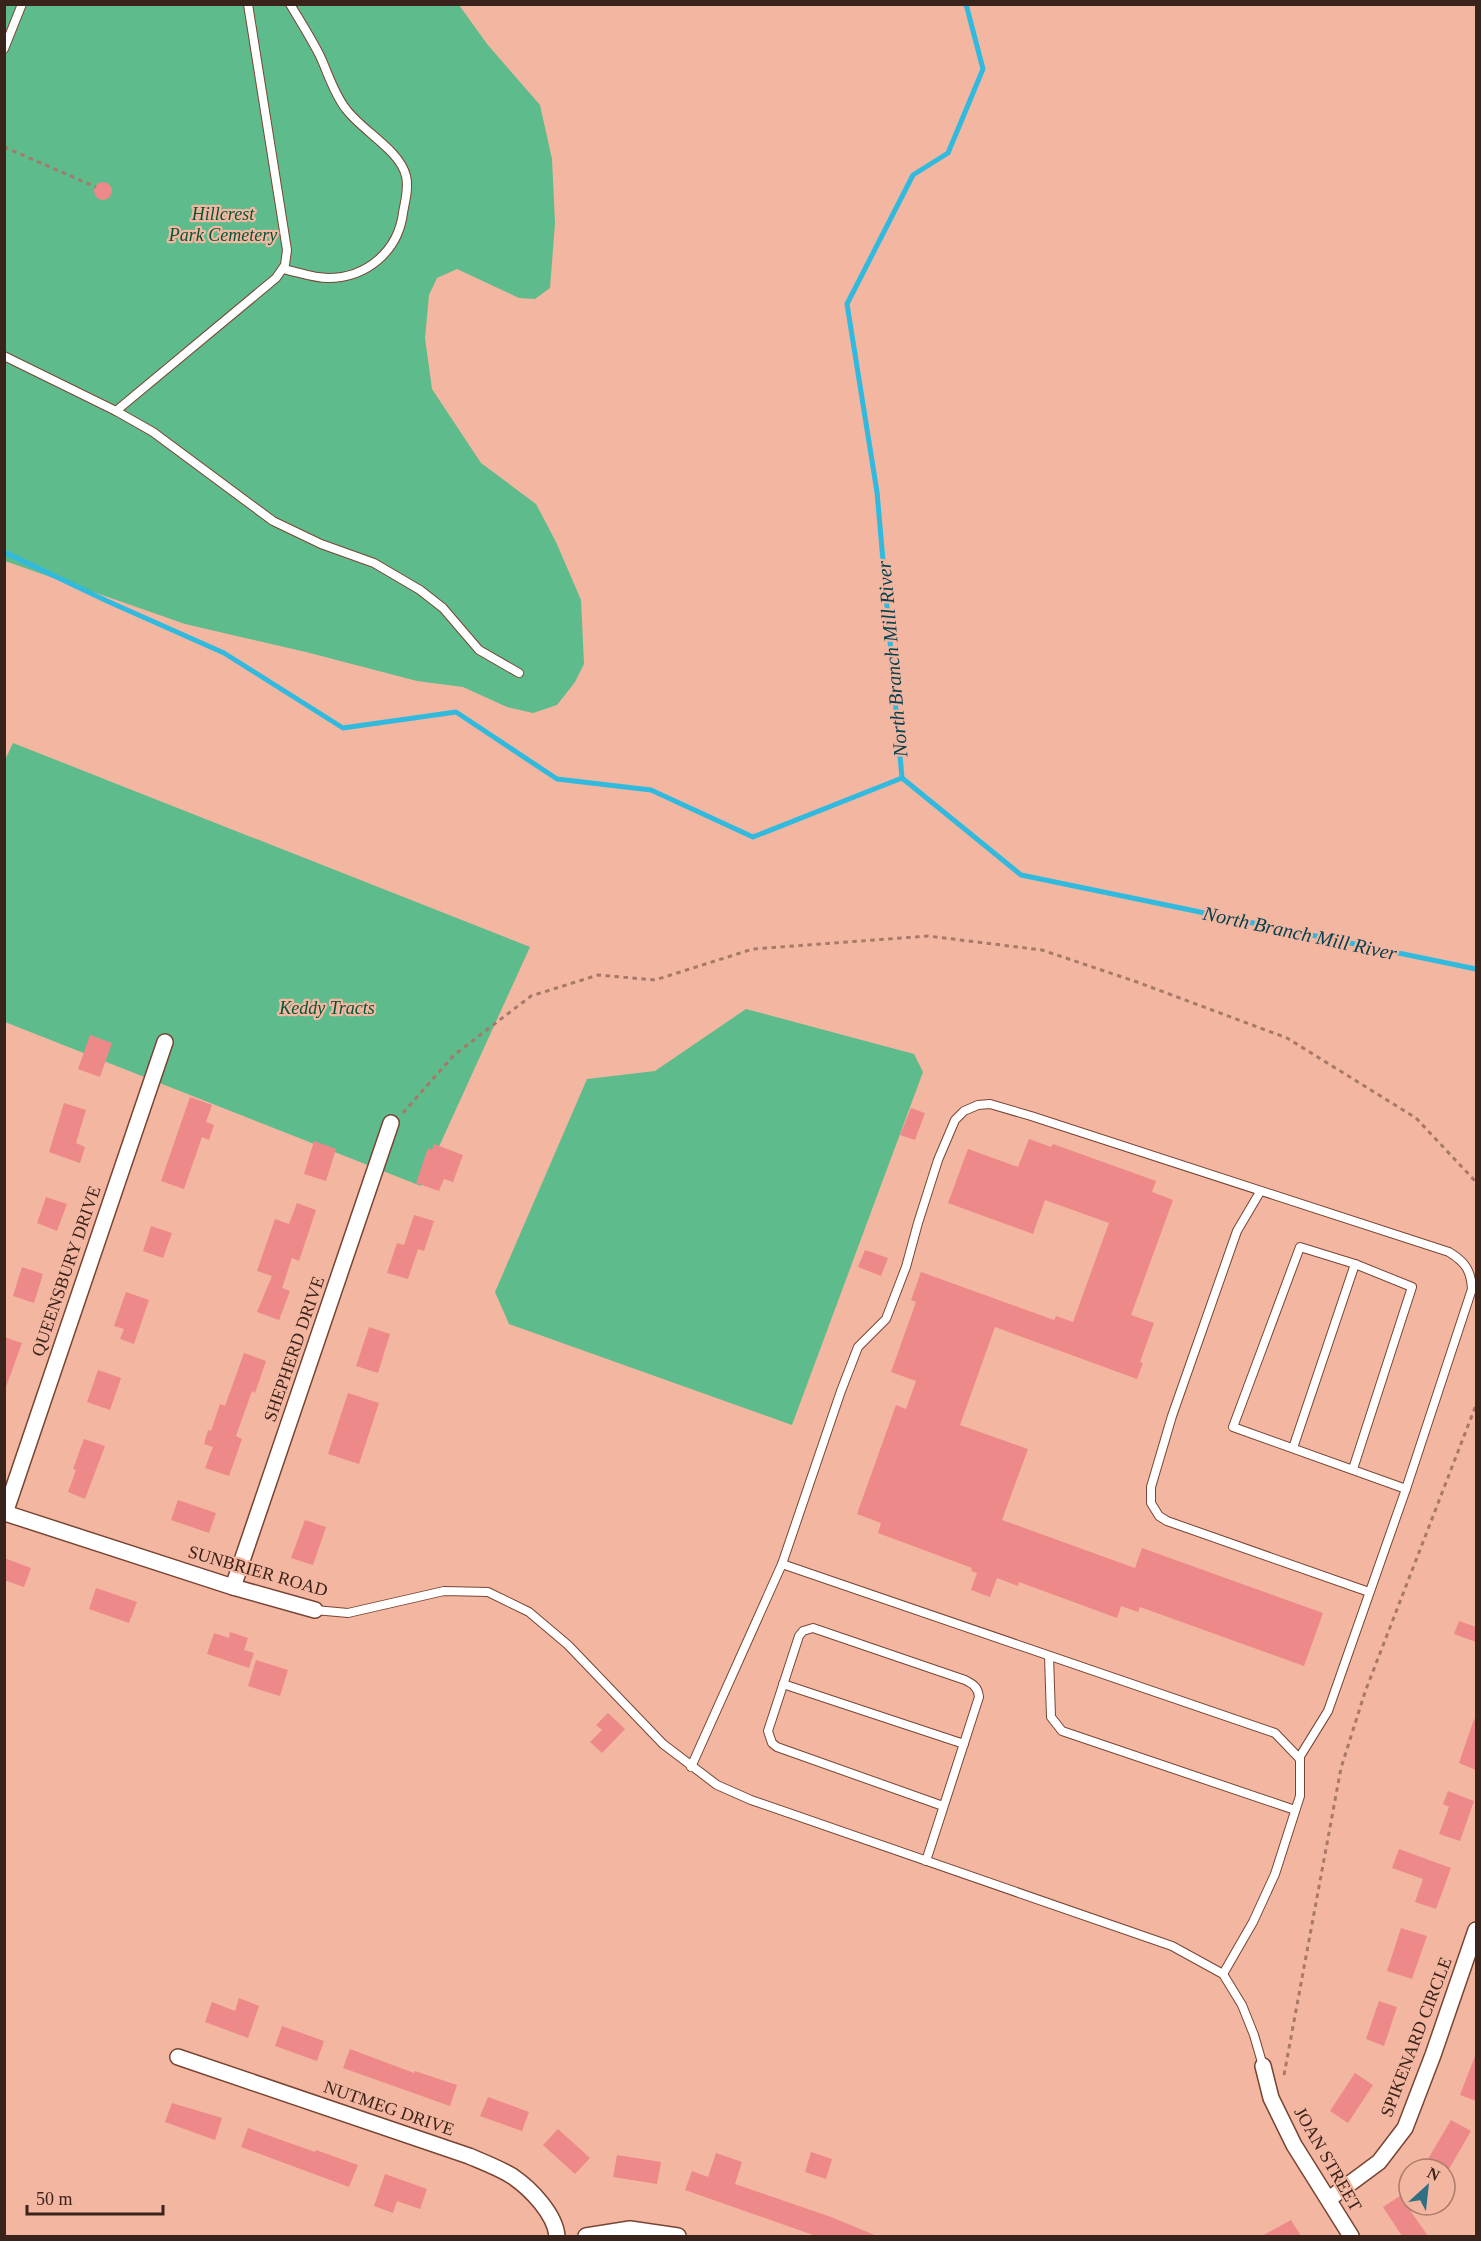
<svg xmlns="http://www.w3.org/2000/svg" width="1481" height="2241" viewBox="0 0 1481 2241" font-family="'Times New Roman',serif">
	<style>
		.green { fill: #5dbb8c }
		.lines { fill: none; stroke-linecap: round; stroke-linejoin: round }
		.stream { stroke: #31bade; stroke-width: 5 }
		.building { fill: #ee898a }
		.service-casing { stroke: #784533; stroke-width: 10 }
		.minor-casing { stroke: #784533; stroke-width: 18 }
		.path { stroke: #a67969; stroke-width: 3; stroke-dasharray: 4.5 4.5; stroke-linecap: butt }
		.service { stroke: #fff; stroke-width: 8 }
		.minor { stroke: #fff; stroke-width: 15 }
		.labels { text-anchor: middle; stroke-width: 4.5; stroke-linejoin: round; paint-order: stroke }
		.park-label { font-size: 18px; font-style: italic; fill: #005636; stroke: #f3b6a1 }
		.street-label { font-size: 18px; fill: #3a231b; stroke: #f3b6a1 }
		.water-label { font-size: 20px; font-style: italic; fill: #04404f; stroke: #f3b6a1 }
	</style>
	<rect width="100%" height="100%" fill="#f3b6a1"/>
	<g class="green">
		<polygon points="5,5 459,5 487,44 540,105 552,159 555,223 550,288 535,299 519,298 457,269 437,278 429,295 425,338 432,389 481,463 536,504 556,542 581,600 584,664 575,682 557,705 533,713 507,707 463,687 417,681 306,652 185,624 5,561"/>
		<polygon points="13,743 530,947 421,1186 5,1022 4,762"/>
		<polygon points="746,1009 914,1054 923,1072 792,1425 509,1324 495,1292 587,1079 655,1071"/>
	</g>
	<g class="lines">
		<g class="stream">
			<polyline points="966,4 983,69 948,153 913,175 847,304 877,492 902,778 1021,875 1476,969"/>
			<polyline points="4,552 107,601 224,653 343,728 456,712 557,779 651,790 753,837 902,778"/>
		</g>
	</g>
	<g class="building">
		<circle cx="103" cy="191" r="9"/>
		<polygon points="90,1035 112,1043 100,1077 78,1069"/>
		<polygon points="190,1097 212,1105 206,1122 214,1125 209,1140 202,1137 184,1189 161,1181"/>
		<polygon points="64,1103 86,1110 76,1143 85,1147 80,1163 49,1152"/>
		<polygon points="911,1108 925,1113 915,1140 900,1135"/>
		<polygon points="1029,1139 1051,1147 1053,1144 1156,1181 1152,1192 1173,1200 1131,1315 1154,1323 1140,1362 1143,1363 1137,1379 995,1327 960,1425 1028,1449 1002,1520 1135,1568 1142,1548 1323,1613 1304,1666 1140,1607 1138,1612 1121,1606 1117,1618 1019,1582 1018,1586 997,1578 990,1597 971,1590 977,1573 971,1571 972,1568 878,1533 881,1523 857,1514 896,1405 906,1409 916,1381 891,1372 916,1302 911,1300 921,1272 1054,1320 1056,1316 1073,1322 1109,1223 1045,1200 1033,1234 948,1203 968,1149 1018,1167"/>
		<polygon points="314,1141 336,1149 326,1181 304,1174"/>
		<polygon points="434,1144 463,1155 453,1182 444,1179 439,1191 416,1183 428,1148 432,1150"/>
		<polygon points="46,1197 67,1204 57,1231 37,1223"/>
		<polygon points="297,1203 316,1210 299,1261 292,1258 282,1288 290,1291 279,1320 257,1312 272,1276 257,1271 275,1219 289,1224"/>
		<polygon points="414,1215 434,1221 424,1251 418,1249 408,1279 387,1273 397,1243 404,1245"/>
		<polygon points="151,1226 172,1233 163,1258 143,1251"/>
		<polygon points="865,1250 888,1258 881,1276 858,1267"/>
		<polygon points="22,1267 43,1274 34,1303 13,1296"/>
		<polygon points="126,1292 149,1300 134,1344 120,1339 124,1329 114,1326"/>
		<polygon points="369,1327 390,1334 378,1373 356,1366"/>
		<polygon points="4,1337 22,1343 6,1387 4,1387"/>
		<polygon points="244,1353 266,1361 255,1393 252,1391 236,1436 242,1439 229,1476 205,1468 213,1447 204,1444 208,1430 211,1431 220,1404 225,1406"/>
		<polygon points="98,1370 121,1378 110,1410 87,1402"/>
		<polygon points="348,1393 379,1403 359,1464 328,1454"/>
		<polygon points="84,1439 105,1446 85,1499 68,1492 76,1470 73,1469"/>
		<polygon points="178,1500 216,1513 209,1533 171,1520"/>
		<polygon points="305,1520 326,1527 313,1565 291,1558"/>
		<polygon points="4,1558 31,1568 24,1587 4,1580"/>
		<polygon points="96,1588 137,1602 129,1623 89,1609"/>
		<polygon points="1459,1621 1476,1627 1476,1642 1454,1634"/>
		<polygon points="230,1632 248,1638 244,1650 254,1653 249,1668 207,1654 214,1633 229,1638"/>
		<polygon points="256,1660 288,1670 280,1696 248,1686"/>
		<polygon points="608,1713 625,1729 602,1753 590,1742 602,1730 596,1725"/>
		<polygon points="1474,1719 1476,1720 1476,1770 1459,1763"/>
		<polygon points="1448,1791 1474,1801 1460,1841 1439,1834 1449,1807 1443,1804"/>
		<polygon points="1399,1849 1451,1868 1436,1909 1415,1902 1423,1879 1392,1868"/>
		<polygon points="1401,1928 1427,1936 1412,1979 1387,1971"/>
		<polygon points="239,1998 259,2006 248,2038 205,2022 212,2002 235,2011"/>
		<polygon points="1379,2001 1397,2007 1384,2046 1366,2039"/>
		<polygon points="282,2026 324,2041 317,2061 275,2046"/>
		<polygon points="350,2049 414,2073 415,2071 457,2085 450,2106 343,2068"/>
		<polygon points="1475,2056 1476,2056 1476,2101 1460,2095"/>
		<polygon points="1355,2073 1373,2085 1348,2123 1330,2111"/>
		<polygon points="488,2097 529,2112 522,2131 480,2116"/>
		<polygon points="172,2103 222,2118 215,2140 165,2122"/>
		<polygon points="1451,2120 1471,2131 1449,2169 1422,2169"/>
		<polygon points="248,2128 315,2152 316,2150 358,2165 349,2187 241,2147"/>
		<polygon points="558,2129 590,2158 575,2174 543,2145"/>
		<polygon points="811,2152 832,2159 826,2179 805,2172"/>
		<polygon points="716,2153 742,2162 735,2184 831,2217 877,2236 816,2236 685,2190 692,2171 708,2177"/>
		<polygon points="617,2155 661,2162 657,2184 613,2177"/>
		<polygon points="385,2174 427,2189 420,2209 397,2201 393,2213 374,2206"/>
		<polygon points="1400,2196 1428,2236 1402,2236 1383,2207"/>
		<polygon points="1291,2220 1301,2236 1262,2236"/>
	</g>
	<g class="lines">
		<defs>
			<g id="service">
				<polyline points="248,4 287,250 285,265 276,278 116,411 153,432 273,521 321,544 374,563 420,590 443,608 479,650 519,673"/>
				<polyline points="4,49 22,4"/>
				<path d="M283 269C298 272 313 278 328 278 367 278 398 251 403 213 405 201 409 188 406 176 400 150 362 131 346 109 334 94 328 73 320 56 311 38 300 21 290 4"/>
				<polyline points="4,356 116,411"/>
				<polyline points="1260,1192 1237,1231 1172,1416 1151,1487 1151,1503 1159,1516 1167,1521 1369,1592"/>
				<polyline points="1293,1448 1355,1264"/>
				<polyline points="1353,1469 1412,1287 1355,1264 1300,1247 1233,1427 1406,1489"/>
				<path d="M782 1564 841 1391 858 1347 886 1319 906 1267 918 1223 938 1160 955 1120 964 1111 978 1105 990 1104 1031 1116 1449 1252C1465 1262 1471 1270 1472 1289L1406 1489 1328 1711 1299 1758"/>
				<polyline points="315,1610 348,1613 444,1591 488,1592 529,1612 568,1645 663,1744 717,1785 751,1800 1172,1946 1223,1974 1242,2005 1254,2035 1263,2066"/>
				<polyline points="1049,1656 1051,1717 1062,1731 1295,1810"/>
				<polyline points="783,1684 964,1744"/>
				<polyline points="691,1767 782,1564 1275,1733 1300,1759 1300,1796 1275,1874 1253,1922 1223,1974"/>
				<path d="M926 1861 979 1697C978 1687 973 1684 965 1680L813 1628 803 1631 799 1636 768 1731 772 1743 777 1747 943 1806"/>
			</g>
			<g id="minor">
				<polyline points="165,1042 5,1513 233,1587 315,1610"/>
				<polyline points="233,1587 391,1123"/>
				<path d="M178 2057 469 2156C483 2162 499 2168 512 2176 531 2189 555 2214 557 2236"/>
				<polyline points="1263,2066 1271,2098 1294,2145 1351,2236"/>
				<polyline points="1329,2199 1379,2162 1405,2128 1433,2055 1476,1930"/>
				<polyline points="586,2236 630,2229 678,2236"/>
			</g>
		</defs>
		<use href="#service" class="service-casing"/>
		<use href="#minor" class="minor-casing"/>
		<g class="path">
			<polyline points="4,147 96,187"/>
			<polyline points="403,1113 454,1055 531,996 598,975 655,980 753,949 928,936 1042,950 1137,982 1287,1038 1416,1118 1476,1182"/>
			<polyline points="1284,2075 1341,1768 1365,1692 1476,1405"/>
		</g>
		<use href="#service" class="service"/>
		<use href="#minor" class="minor"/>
	</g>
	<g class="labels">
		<g class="park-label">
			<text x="223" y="220">Hillcrest<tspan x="223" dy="21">Park Cemetery</tspan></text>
			<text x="327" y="1014">Keddy Tracts</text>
		</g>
		<g class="street-label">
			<text transform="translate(66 1271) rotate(-71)" y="6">QUEENSBURY DRIVE</text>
			<text transform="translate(294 1349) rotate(-71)" y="6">SHEPHERD DRIVE</text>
			<text transform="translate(258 1571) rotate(16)" y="6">SUNBRIER ROAD</text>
			<text transform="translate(1416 2037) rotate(-69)" y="6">SPIKENARD CIRCLE</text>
			<text transform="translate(389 2108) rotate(19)" y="6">NUTMEG DRIVE</text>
			<text transform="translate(1328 2159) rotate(60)" y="6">JOAN STREET</text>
		</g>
		<g class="water-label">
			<text transform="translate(892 659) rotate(-95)" y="7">North Branch Mill River</text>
			<text transform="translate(1300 933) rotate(12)" y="7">North Branch Mill River</text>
		</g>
	</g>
	<rect width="1481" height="2241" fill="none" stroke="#3a231b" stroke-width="12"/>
	<g transform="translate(1427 2187) rotate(27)"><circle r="28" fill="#f3b6a1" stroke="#a97b6b" stroke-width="1.5"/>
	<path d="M0-4.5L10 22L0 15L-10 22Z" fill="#2f7083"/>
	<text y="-9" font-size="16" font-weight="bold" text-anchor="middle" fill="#3a231b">N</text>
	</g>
	<path d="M27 2205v9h136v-9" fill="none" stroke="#3a231b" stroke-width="3"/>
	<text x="36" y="2205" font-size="18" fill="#3a231b" stroke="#f3b6a1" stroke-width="4.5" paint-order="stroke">50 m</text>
</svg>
